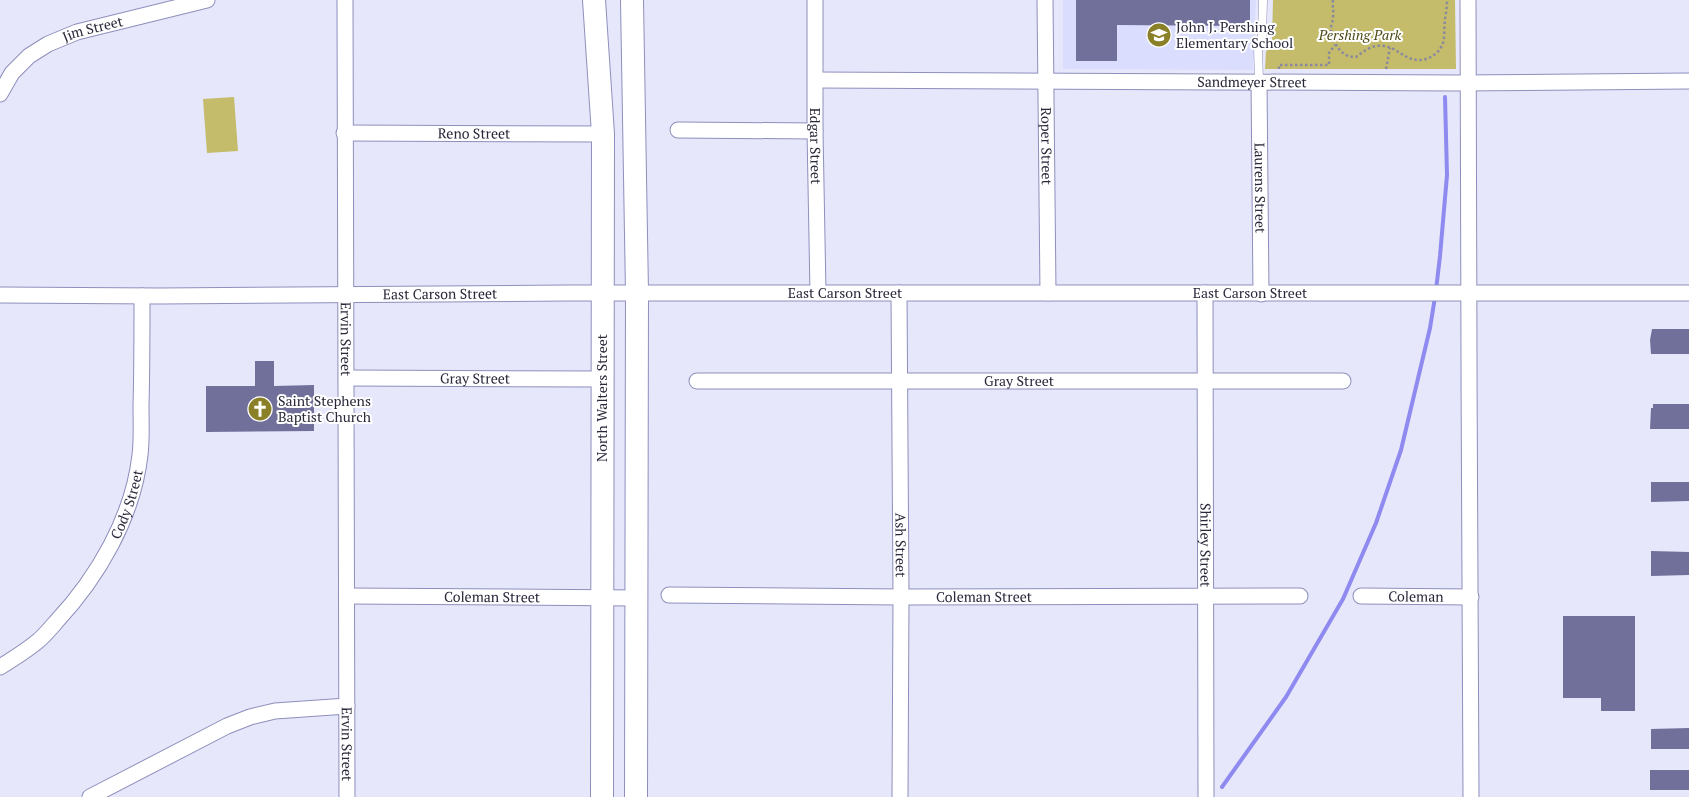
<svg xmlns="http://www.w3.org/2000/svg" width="1689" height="797" font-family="'PT Serif',serif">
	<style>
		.built { fill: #dbddfe }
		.green { fill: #c4bc6b }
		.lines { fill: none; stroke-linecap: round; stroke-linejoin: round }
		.stream { stroke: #8e8aef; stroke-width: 4 }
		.building { fill: #70709b }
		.lane-casing { stroke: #8e8fbc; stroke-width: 9 }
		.street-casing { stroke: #8e8fbc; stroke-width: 17 }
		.secondary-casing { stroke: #8e8fbc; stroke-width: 24 }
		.path { stroke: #8a8a9d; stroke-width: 2.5; stroke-dasharray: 2.5 2.5; stroke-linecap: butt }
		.lane { stroke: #fff; stroke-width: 8 }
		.street { stroke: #fff; stroke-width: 15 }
		.secondary { stroke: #fff; stroke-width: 22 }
		.labels { text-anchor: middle; stroke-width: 4; stroke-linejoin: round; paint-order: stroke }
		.poi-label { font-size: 14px; fill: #28283a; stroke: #fff; text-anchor: start }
		.street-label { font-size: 14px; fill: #28283a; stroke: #fff }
		.park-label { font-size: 14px; font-style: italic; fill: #4e4915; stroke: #fff }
	</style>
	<rect width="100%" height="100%" fill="#e6e7fb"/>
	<path class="built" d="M 1063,0 L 1256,0 L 1253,70 L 1063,69 Z"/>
	<path class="green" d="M 1273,0 L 1455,0 L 1456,69 L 1265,69 L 1266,52 L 1272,40 Z
		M 234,97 L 238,151 L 207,153 L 203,99 Z"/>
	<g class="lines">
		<path class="stream" d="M 1436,290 L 1440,256 L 1447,175 L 1445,97
			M 1222,787 L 1286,697 L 1343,599 L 1376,523 L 1401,450 L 1430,328 L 1435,297"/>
	</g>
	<path class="building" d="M 1076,0 L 1250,0 L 1250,23 L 1242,23 L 1242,26 L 1117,25 L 1117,61 L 1076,61 Z
		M 1652,329 L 1689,329 L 1689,354 L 1651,354 L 1650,340 Z
		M 255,361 L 274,361 L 274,386 L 314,385 L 314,431 L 206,432 L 206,386 L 255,386 Z
		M 1653,404 L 1689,404 L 1689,429 L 1650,429 L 1651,408 L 1653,408 Z
		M 1651,482 L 1689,482 L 1689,501 L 1651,502 Z
		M 1651,551 L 1689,552 L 1689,575 L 1651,576 Z
		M 1563,616 L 1635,616 L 1635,711 L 1601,711 L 1601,698 L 1563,698 Z
		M 1689,728 L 1689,749 L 1651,749 L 1651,729 Z
		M 1650,770 L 1689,770 L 1689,790 L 1650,790 Z"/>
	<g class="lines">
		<defs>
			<path id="lane" d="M 1259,82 L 1258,47 L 1262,36 L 1263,0"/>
			<g id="street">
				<path id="s1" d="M 345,0 L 347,797"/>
				<path id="s2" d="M 815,0 L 815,131 L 818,293"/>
				<path id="s3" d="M 1045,0 L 1048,293"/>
				<path d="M 1468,0 C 1467,266 1471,531 1471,797"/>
				<path id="s4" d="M 816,80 L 1457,83 L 1689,81"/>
				<path id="s5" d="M 1259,82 L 1261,294"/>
				<path id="s6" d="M 0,94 L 12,73 L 29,56 L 48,44 L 77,32 L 207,0"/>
				<path d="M 678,130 L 815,131"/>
				<path id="s7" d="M 344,133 L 603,134"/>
				<path id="s8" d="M 899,293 L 901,597 L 900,797"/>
				<path id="s9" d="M 1205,293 L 1206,797"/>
				<path id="s10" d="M 0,295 L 160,296 L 568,293 L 1689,293"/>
				<path id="s11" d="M 347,378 L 602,379"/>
				<path id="s12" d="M 697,381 L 1343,381"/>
				<path id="s13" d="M 669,595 L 901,597 L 1300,596"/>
				<path id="s14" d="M 347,596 L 637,598"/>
				<path id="s15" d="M 1361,596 L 1471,597"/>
				<path id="s16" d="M 0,667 C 13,659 26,651 38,641 C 44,636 50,629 56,622 C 98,577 133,517 140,455 C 142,439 141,422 141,406 C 142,369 142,332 142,296"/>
				<path d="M 90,797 L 227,726 L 250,717 L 275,711 L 347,706"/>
			</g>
			<path id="secondary" d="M 594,0 L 603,134 L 602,797
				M 632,0 L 637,293 L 636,797"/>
		</defs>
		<use href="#lane" class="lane-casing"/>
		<use href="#street" class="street-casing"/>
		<use href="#secondary" class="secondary-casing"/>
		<path class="path" d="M 1333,0 C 1332,6 1334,11 1333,17 C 1333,21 1331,25 1331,29 C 1332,42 1341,58 1356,57 C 1364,51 1373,44 1384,46 C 1396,48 1402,56 1412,59 C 1425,63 1439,55 1443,43 C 1445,35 1444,27 1445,19 C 1446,13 1447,7 1447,0
			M 1279,69 L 1279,65 L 1329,65 L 1329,53 L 1335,45
			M 1386,69 L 1390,48"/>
		<use href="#lane" class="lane"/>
		<use href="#street" class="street"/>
		<use href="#secondary" class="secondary"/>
	</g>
	<defs>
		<symbol id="school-disc" viewBox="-11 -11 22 22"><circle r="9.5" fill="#898027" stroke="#fff"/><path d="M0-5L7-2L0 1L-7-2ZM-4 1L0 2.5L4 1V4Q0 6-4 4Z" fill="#fff"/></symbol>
		<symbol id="church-disc" viewBox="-11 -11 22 22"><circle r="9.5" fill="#898027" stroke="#fff"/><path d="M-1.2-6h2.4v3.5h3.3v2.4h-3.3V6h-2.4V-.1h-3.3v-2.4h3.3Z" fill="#fff"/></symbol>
	</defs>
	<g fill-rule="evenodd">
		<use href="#school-disc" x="1145" y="21" width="28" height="28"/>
		<use href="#church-disc" x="246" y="395" width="28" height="28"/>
	</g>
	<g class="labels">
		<g class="poi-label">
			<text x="1176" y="32">John J. Pershing<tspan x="1176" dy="16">Elementary School</tspan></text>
			<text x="278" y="406">Saint Stephens<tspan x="278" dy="16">Baptist Church</tspan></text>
		</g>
		<g class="street-label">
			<text dy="5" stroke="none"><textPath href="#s6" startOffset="118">Jim Street</textPath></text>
			<text dy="5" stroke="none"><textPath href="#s4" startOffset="436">Sandmeyer Street</textPath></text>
			<text dy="5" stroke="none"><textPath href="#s7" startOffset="130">Reno Street</textPath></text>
			<text dy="5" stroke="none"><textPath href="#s3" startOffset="146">Roper Street</textPath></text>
			<text dy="5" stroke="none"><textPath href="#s2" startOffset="146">Edgar Street</textPath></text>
			<text dy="5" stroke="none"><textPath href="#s5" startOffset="106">Laurens Street</textPath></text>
			<text dy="5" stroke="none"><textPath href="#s10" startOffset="440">East Carson Street</textPath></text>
			<text dy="5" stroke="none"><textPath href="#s10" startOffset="845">East Carson Street</textPath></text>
			<text dy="5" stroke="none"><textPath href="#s10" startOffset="1250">East Carson Street</textPath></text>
			<text dy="5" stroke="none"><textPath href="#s1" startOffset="339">Ervin Street</textPath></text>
			<text dy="5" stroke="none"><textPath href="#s11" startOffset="128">Gray Street</textPath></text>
			<text dy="5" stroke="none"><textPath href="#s12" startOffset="322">Gray Street</textPath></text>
			<text transform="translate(602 398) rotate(-90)" y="5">North Walters Street</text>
			<text dy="5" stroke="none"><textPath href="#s16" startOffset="211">Cody Street</textPath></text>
			<text dy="5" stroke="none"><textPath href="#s8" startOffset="252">Ash Street</textPath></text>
			<text dy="5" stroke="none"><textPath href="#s9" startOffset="252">Shirley Street</textPath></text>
			<text dy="5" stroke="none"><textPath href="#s15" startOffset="55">Coleman</textPath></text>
			<text dy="5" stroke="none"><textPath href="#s14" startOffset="145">Coleman Street</textPath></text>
			<text dy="5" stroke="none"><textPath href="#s13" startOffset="315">Coleman Street</textPath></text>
			<text dy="5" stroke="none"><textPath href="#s1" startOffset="744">Ervin Street</textPath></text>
		</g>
		<g class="park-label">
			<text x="1360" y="40">Pershing Park</text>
		</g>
	</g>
</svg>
